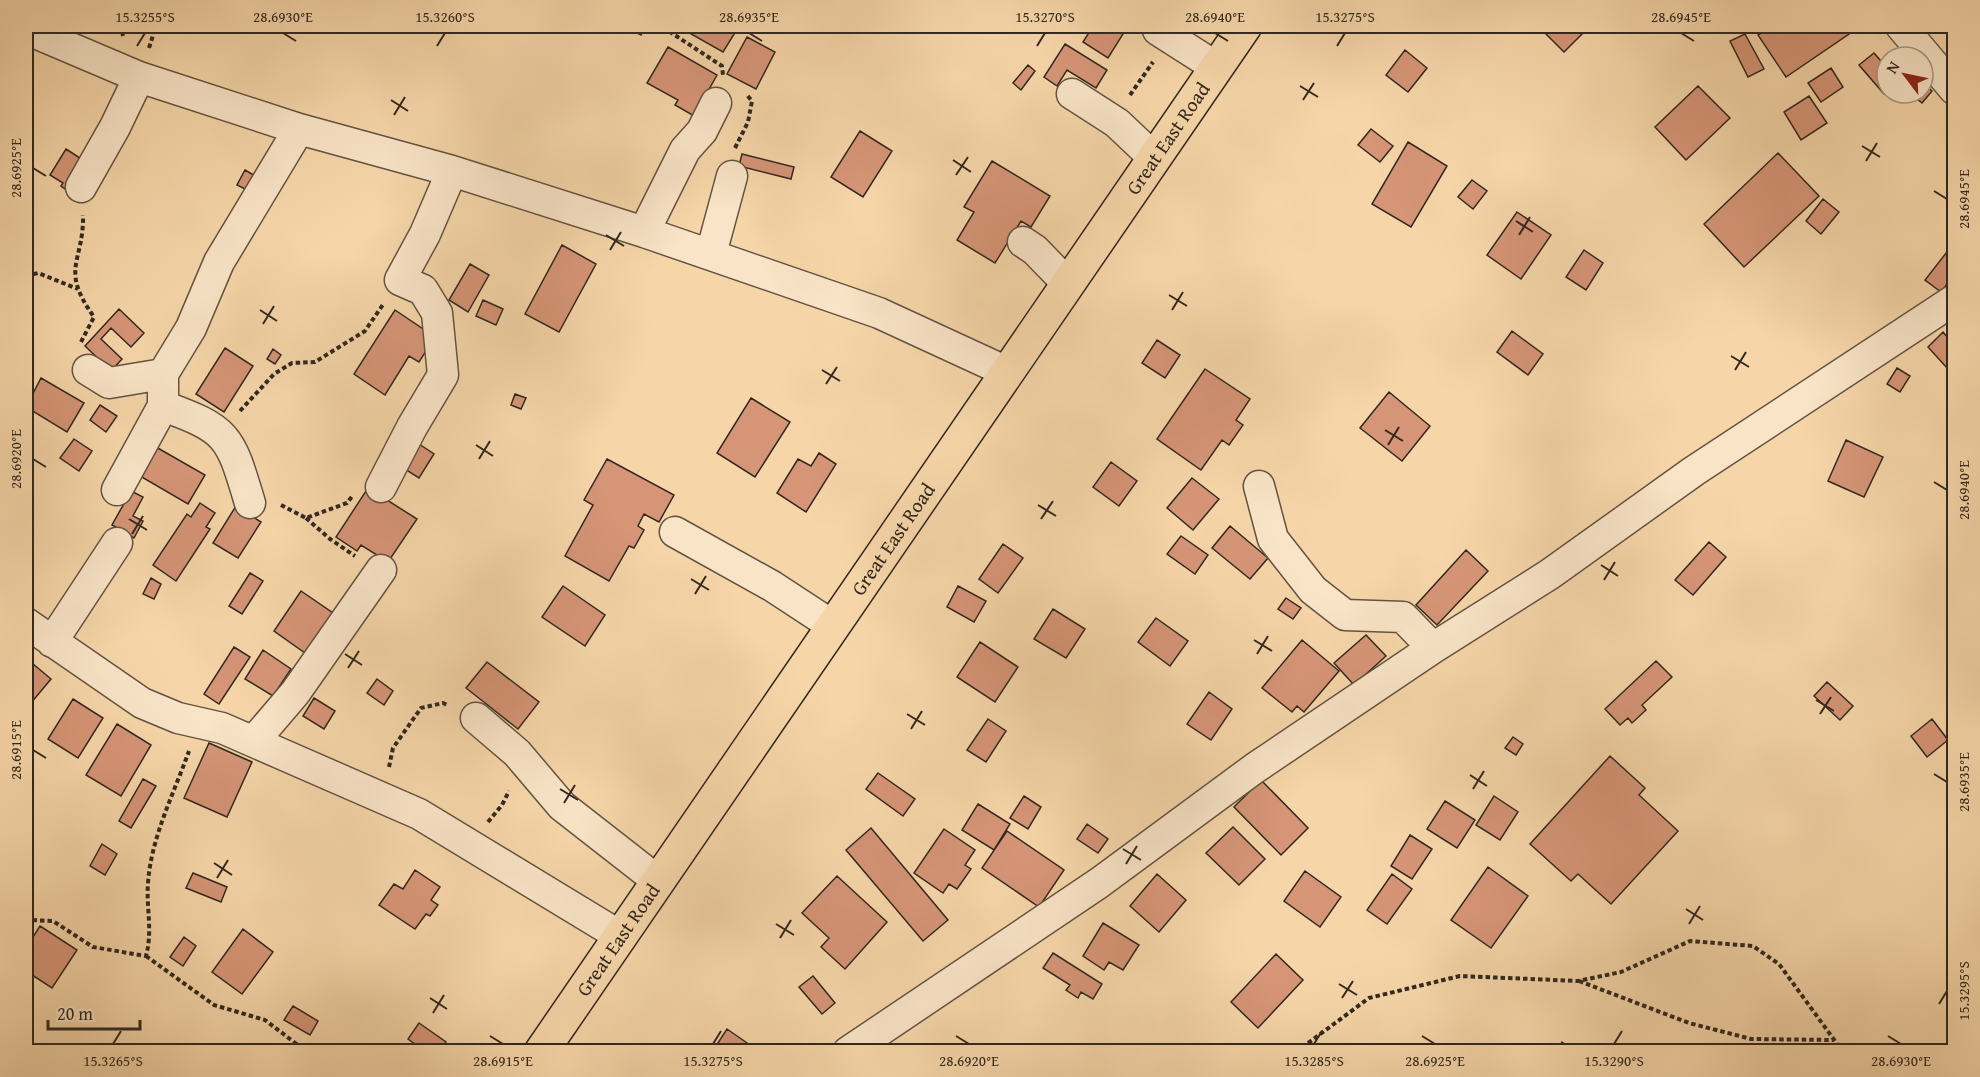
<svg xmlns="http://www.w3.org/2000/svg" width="1980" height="1077" font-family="'Gentium Book Plus',serif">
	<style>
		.building { fill: #d69577; stroke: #31281e; stroke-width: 1.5 }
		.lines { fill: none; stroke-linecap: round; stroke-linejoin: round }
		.minor-casing { stroke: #625441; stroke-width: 33 }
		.highway-casing { stroke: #31281e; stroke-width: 36 }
		.path { stroke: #31281e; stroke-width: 4; stroke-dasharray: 4.5 3; stroke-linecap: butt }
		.minor { stroke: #f9e4c7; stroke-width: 30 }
		.highway { stroke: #f6d6a9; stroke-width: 33 }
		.ticks { fill: none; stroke: #31281e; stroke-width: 2 }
		.labels { text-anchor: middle; stroke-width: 5; stroke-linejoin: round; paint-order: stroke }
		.street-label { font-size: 20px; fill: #31281e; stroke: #f9e4c7 }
		.neatline { fill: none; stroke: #31281e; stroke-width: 2 }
		.ticks-label { font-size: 15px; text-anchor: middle; fill: #31281e }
	</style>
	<rect width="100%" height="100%" fill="#f6d6a9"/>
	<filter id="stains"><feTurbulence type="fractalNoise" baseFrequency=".00333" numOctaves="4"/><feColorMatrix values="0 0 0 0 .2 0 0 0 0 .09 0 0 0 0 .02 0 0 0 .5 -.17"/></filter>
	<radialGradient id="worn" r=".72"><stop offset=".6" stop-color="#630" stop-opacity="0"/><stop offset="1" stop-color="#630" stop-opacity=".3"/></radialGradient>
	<path class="building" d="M 633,26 L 646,26 L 641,35 L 631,30 Z
		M 677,26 L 727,26 L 736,31 L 723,52 Z
		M 1093,26 L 1128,26 L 1108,58 L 1083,42 Z
		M 1542,26 L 1583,26 L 1587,29 L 1564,52 L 1540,28 Z
		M 1772,26 L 1843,26 L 1849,34 L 1786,77 L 1758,35 Z
		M 1745,34 L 1764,69 L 1748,77 L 1730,41 Z
		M 747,37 L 775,52 L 756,89 L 727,74 Z
		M 1065,44 L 1107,70 L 1096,88 L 1067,70 L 1057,86 L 1044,77 Z
		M 668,47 L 717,75 L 694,116 L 675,105 L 678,100 L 647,83 Z
		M 1405,50 L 1427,68 L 1408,92 L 1386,75 Z
		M 1874,53 L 1887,68 L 1887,92 L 1884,94 L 1859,65 Z
		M 1028,65 L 1035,71 L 1021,90 L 1013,83 Z
		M 1831,68 L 1843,87 L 1821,102 L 1808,83 Z
		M 1923,83 L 1932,91 L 1922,103 L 1910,93 L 1923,93 Z
		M 1698,86 L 1730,118 L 1686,160 L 1655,127 Z
		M 1809,96 L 1827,123 L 1801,140 L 1784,112 Z
		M 1371,129 L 1393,146 L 1380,162 L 1358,145 Z
		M 860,131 L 892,151 L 863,197 L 831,177 Z
		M 1408,142 L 1447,166 L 1411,227 L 1372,204 Z
		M 66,149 L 83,160 L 65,189 L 61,186 L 63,183 L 50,175 Z
		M 1778,153 L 1819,196 L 1744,267 L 1704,224 Z
		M 742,154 L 794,167 L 791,179 L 739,166 Z
		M 992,161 L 1050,196 L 1031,227 L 1021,221 L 995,263 L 957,240 L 974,212 L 964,207 Z
		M 245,170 L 259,178 L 251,192 L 237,185 Z
		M 1472,180 L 1487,191 L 1473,209 L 1458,197 Z
		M 1823,199 L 1839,212 L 1821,234 L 1806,221 Z
		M 1517,212 L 1551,235 L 1521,279 L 1487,255 Z
		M 562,245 L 596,264 L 559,332 L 525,314 Z
		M 1950,248 L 1954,251 L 1954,275 L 1941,292 L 1925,280 Z
		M 1584,250 L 1603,263 L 1586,290 L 1566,277 Z
		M 470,264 L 489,275 L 468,312 L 449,300 Z
		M 483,300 L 503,309 L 496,325 L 476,316 Z
		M 119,309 L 144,333 L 131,347 L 111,328 L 101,339 L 122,359 L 111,371 L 85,346 Z
		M 395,310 L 435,337 L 419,362 L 409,356 L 385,395 L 354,374 Z
		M 1512,331 L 1543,354 L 1528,375 L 1497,352 Z
		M 1943,332 L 1954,345 L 1954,361 L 1947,368 L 1928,347 Z
		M 1157,340 L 1180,355 L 1165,378 L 1142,363 Z
		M 225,348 L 253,366 L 224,412 L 196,394 Z
		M 273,349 L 281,355 L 275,364 L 267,359 Z
		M 1897,368 L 1910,376 L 1900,392 L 1887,384 Z
		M 1205,369 L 1250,399 L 1236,420 L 1243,425 L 1229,445 L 1222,440 L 1201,470 L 1157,439 Z
		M 41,378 L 84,403 L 67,432 L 26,407 Z
		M 1389,392 L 1430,426 L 1402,461 L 1360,428 Z
		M 515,394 L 526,398 L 521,409 L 511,405 Z
		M 751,398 L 790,422 L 755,477 L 717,453 Z
		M 100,405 L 117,416 L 106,432 L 90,420 Z
		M 74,439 L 92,451 L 79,471 L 60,458 Z
		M 1846,440 L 1883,457 L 1864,497 L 1828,481 Z
		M 416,442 L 434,454 L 419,478 L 400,466 Z
		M 156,447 L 205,475 L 188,504 L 140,476 Z
		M 819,453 L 836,464 L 806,512 L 777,493 L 798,459 L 811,466 Z
		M 607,459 L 674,495 L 659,522 L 644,514 L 638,526 L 644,530 L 634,548 L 629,546 L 609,581 L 565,556 L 593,505 L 584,500 Z
		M 1111,462 L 1137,481 L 1119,506 L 1093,487 Z
		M 1192,478 L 1219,499 L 1193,530 L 1167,508 Z
		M 368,488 L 417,519 L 388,562 L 361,545 L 357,551 L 336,537 Z
		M 131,491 L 143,497 L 133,516 L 143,521 L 134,538 L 112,525 Z
		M 200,503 L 215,513 L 206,527 L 210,529 L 176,581 L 153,565 L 187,514 L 191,517 Z
		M 236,506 L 261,522 L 238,558 L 213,543 Z
		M 1230,526 L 1268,558 L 1250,579 L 1212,548 Z
		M 1181,536 L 1208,555 L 1195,574 L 1167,554 Z
		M 1709,542 L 1726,557 L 1693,595 L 1675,580 Z
		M 1003,544 L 1023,558 L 998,593 L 979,579 Z
		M 1466,550 L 1488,571 L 1437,625 L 1416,605 Z
		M 250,573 L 263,581 L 242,614 L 229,606 Z
		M 151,578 L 161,584 L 154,599 L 143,594 Z
		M 563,586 L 605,615 L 585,646 L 542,617 Z
		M 958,586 L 986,601 L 974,622 L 947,607 Z
		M 301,591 L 333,613 L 305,653 L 274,631 Z
		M 1286,598 L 1301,608 L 1293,619 L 1278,609 Z
		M 1053,609 L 1085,629 L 1066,658 L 1034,639 Z
		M 1156,618 L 1188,641 L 1170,666 L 1138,642 Z
		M 1366,635 L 1386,656 L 1354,685 L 1334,663 Z
		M 1302,640 L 1339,671 L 1304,712 L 1297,706 L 1292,712 L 1262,688 Z
		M 980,642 L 1018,667 L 995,702 L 957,677 Z
		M 234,647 L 250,657 L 219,704 L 204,694 Z
		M 263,650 L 291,669 L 273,696 L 245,679 Z
		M 26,658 L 51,679 L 26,709 Z
		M 1656,661 L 1672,677 L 1642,705 L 1646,710 L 1632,723 L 1628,718 L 1620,725 L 1605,709 Z
		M 487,662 L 539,702 L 518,729 L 466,688 Z
		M 377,679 L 393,691 L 384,705 L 367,693 Z
		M 1827,682 L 1853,706 L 1840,720 L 1814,696 Z
		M 1209,692 L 1232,709 L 1211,740 L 1187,724 Z
		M 314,698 L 335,711 L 324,729 L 303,716 Z
		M 73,699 L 103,718 L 78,758 L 48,739 Z
		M 988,719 L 1006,731 L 986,762 L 967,750 Z
		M 1932,719 L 1948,740 L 1927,757 L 1911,736 Z
		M 117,724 L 151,745 L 121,796 L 86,775 Z
		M 1513,737 L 1523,744 L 1516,755 L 1505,748 Z
		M 209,743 L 252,762 L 227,817 L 184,798 Z
		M 1610,756 L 1645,788 L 1639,795 L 1678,831 L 1611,904 L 1578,874 L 1571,881 L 1530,844 Z
		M 878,773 L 915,799 L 903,816 L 866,789 Z
		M 143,779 L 156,786 L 131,828 L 119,821 Z
		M 1261,780 L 1308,828 L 1281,855 L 1234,807 Z
		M 1024,796 L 1041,807 L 1028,829 L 1010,818 Z
		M 1494,796 L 1518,812 L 1500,840 L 1476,825 Z
		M 1445,801 L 1475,820 L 1457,848 L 1427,829 Z
		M 978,804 L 1010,824 L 994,850 L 962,830 Z
		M 1087,824 L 1108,839 L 1098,853 L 1077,839 Z
		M 1233,827 L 1265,859 L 1239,885 L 1206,853 Z
		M 871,828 L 948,920 L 923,941 L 846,850 Z
		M 944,829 L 975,850 L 965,865 L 971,869 L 957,889 L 949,884 L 943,893 L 914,873 Z
		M 1007,831 L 1064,870 L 1039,907 L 982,868 Z
		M 1410,835 L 1432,849 L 1412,879 L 1391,866 Z
		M 102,844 L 117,854 L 105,875 L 90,866 Z
		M 1488,867 L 1528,896 L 1491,948 L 1451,920 Z
		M 415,870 L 440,887 L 431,900 L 438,905 L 430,916 L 426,914 L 415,929 L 379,905 L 394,884 L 403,889 Z
		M 1305,871 L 1341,897 L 1320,927 L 1284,901 Z
		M 193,873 L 227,887 L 221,902 L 186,888 Z
		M 1157,874 L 1186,900 L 1159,932 L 1130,906 Z
		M 1392,874 L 1412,889 L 1387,924 L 1367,910 Z
		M 837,876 L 887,922 L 845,969 L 821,947 L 829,938 L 802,913 Z
		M 1103,923 L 1139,945 L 1123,970 L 1109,962 L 1104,970 L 1083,956 Z
		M 40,926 L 77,950 L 52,988 L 26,971 L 26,948 Z
		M 243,929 L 273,952 L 242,994 L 212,972 Z
		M 184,937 L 196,946 L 183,966 L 170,957 Z
		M 1053,953 L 1102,984 L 1093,999 L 1081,992 L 1078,998 L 1066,990 L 1070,985 L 1043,968 Z
		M 1276,954 L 1303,980 L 1258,1028 L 1231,1002 Z
		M 813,976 L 835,1003 L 822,1014 L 799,987 Z
		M 293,1006 L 318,1021 L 310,1035 L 284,1020 Z
		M 419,1023 L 446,1042 L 439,1052 L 426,1052 L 408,1039 Z
		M 727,1029 L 760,1052 L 712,1052 Z
		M 1562,1042 L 1577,1052 L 1556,1052 Z"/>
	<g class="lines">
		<defs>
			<path id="minor" d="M 1901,26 L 1954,89
				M 26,29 L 139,77 L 299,129 L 452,171 L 644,232 L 879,313 L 1007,372
				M 1158,30 L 1216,67
				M 1072,94 L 1117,123 L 1154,158
				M 81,187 L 115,127 L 139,77
				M 644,232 L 685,150 L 702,131 L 716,103
				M 1023,242 L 1035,250 L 1068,284
				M 711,254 L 732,176
				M 88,370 L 109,383 L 163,374
				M 163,406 C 230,430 230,437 250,503
				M 1259,486 L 1273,539 L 1313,590 L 1345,615 L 1403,617 L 1433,648
				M 381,487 L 412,427 L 443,375 L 437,313 L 423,290 L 400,280 L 425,234 L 452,171
				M 117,490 L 163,406 L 163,374 L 191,328 L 219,262 L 299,129
				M 675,532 L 772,586 L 833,626
				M 26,623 L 142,703 L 178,718 L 222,728 L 419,814 L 620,936
				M 52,642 L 117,543
				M 476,718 L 517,753 L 562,806 L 658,881
				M 254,741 L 295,693 L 381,570
				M 848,1052 L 1099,883 L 1255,768 L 1433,648 L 1550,574 L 1694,471 L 1954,300"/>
			<g id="highway">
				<path id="s1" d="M 541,1052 L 1245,26"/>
			</g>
		</defs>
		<use href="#minor" class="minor-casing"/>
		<use href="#highway" class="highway-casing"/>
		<path class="path" d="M 121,26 L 123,36
			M 670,26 L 667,30 L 722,66 L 723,75
			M 149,48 L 156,26
			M 1130,95 L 1153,62
			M 735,148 L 748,122 L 752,101 L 747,95
			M 26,276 L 38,273 L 78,289
			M 81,342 L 94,317 C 59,268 84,263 83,215
			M 240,411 L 274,374 L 292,363 L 315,362 L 365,331 L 384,303
			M 281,505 L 306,518 L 347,503 L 353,495
			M 306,518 L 330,539 L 355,556
			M 389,767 L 393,748 L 421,708 L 443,703 L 449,706
			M 488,822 L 502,805 L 509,791
			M 26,917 L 30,920 L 53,921 L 93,947 L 146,956 C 153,930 146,908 148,883 C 151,838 174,793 189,751
			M 146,956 L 214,1005 L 265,1020 L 307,1052
			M 1579,981 L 1689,1023 L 1751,1039 L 1834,1040
			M 1296,1052 L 1369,998 L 1460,976 L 1578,981 L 1621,972 L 1690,941 L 1753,946 L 1779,964 L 1843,1052"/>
		<use href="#minor" class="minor"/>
		<use href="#highway" class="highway"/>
	</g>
	<path class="ticks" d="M 283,33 L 296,41M 749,33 L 762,41M 1215,33 L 1228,41M 1681,33 L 1694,41M 137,46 L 145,33M 437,46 L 445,33M 1037,46 L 1045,33M 1337,46 L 1345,33M 1300,86 L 1318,97M 391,100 L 408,111M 1303,100 L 1314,83M 394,115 L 405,97M 1862,146 L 1880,157M 953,160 L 971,172M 1866,161 L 1877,143M 33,168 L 46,176M 956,175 L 968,157M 1934,191 L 1947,199M 1516,221 L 1533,232M 606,235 L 624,246M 1519,235 L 1530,217M 610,250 L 621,232M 1169,295 L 1187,306M 260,310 L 277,321M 1172,310 L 1183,292M 263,324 L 274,306M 1731,356 L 1749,367M 822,370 L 840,381M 1735,370 L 1746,352M 826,384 L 837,367M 1385,430 L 1403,441M 476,445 L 493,456M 1388,445 L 1399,427M 33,459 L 46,467M 479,459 L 490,441M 1934,482 L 1947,490M 1038,505 L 1056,516M 129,519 L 147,530M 1041,519 L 1053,501M 132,534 L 143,516M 1601,565 L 1618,576M 691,579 L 709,590M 1604,580 L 1615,562M 695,594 L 706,576M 1254,640 L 1272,651M 345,654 L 362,665M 1257,654 L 1268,636M 348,668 L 359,651M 1816,700 L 1834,711M 907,714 L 925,725M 1820,714 L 1831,697M 911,729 L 922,711M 33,750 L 46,758M 1934,774 L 1947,782M 1470,775 L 1487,786M 560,789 L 578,800M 1473,789 L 1484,771M 564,803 L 575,785M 1123,849 L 1141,860M 214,863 L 232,875M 1126,864 L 1137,846M 217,878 L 228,860M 1686,909 L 1703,920M 776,924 L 794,935M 1689,924 L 1700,906M 780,938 L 791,920M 1339,984 L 1357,995M 430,998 L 447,1009M 1342,998 L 1353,981M 1939,1004 L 1947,991M 433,1013 L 444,995M 490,1036 L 503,1044M 956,1036 L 969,1044M 1422,1036 L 1435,1044M 1888,1036 L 1901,1044M 113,1044 L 121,1031M 713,1044 L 721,1031M 1314,1044 L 1322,1031M 1614,1044 L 1622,1031"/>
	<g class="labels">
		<g class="street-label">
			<text dy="7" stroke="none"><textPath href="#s1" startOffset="1108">Great East Road</textPath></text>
			<text dy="7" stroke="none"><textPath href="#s1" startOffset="622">Great East Road</textPath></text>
			<text dy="7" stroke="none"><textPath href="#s1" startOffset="136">Great East Road</textPath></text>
		</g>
	</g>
	<rect width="1980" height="1077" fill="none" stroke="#f6d6a9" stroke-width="66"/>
	<g transform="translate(1905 75) rotate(302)"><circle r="28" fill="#f9e4c7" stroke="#a99983" stroke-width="1.5"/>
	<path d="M0-4.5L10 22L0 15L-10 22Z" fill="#8f2418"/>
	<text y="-9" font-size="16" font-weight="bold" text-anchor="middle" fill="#31281e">N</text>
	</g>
	<path d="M48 1020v9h92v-9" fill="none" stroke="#31281e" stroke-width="3"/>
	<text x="57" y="1020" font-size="18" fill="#31281e" stroke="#f9e4c7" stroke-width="4.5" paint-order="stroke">20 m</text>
	<rect x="33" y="33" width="1914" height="1011" class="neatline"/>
	<g class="ticks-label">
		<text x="145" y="22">15.3255°S</text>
		<text x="283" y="22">28.6930°E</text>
		<text x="445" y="22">15.3260°S</text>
		<text x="749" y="22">28.6935°E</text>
		<text x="1045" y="22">15.3270°S</text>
		<text x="1215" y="22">28.6940°E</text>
		<text x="1345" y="22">15.3275°S</text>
		<text x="1681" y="22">28.6945°E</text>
		<text transform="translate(16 168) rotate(-90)" y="5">28.6925°E</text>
		<text transform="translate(1964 199) rotate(-90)" y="5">28.6945°E</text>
		<text transform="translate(16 459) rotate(-90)" y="5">28.6920°E</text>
		<text transform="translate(1964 490) rotate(-90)" y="5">28.6940°E</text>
		<text transform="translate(16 750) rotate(-90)" y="5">28.6915°E</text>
		<text transform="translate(1964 782) rotate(-90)" y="5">28.6935°E</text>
		<text transform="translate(1964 991) rotate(-90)" y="5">15.3295°S</text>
		<text x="113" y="1066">15.3265°S</text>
		<text x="503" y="1066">28.6915°E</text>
		<text x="713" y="1066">15.3275°S</text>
		<text x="969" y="1066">28.6920°E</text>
		<text x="1314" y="1066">15.3285°S</text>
		<text x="1435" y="1066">28.6925°E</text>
		<text x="1614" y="1066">15.3290°S</text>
		<text x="1901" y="1066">28.6930°E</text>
	</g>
	<rect width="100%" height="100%" filter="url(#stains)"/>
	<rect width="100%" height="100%" fill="url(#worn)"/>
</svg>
